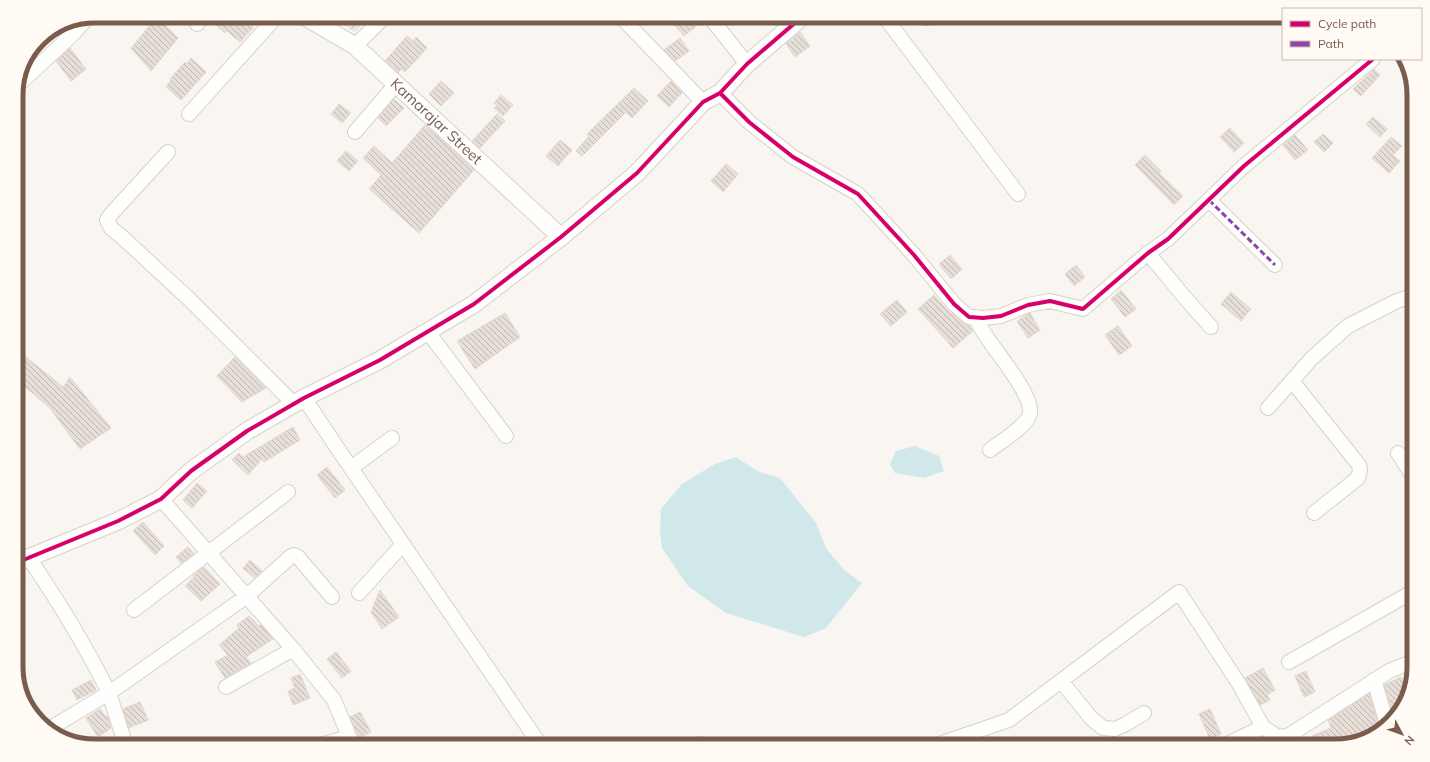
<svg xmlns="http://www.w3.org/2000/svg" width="1430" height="762" font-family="Mulish,sans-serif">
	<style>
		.industrial { fill: url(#industrial-furrows) }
		.water { fill: #d0e8ea }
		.building { fill: url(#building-back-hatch); stroke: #e2d8d2 }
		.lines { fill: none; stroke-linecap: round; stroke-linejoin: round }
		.minor-casing { stroke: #d7d1cb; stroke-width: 16 }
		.tertiary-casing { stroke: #d7d1cb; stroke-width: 19 }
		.minor { stroke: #fefefd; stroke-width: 14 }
		.tertiary { stroke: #fefefd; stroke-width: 17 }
		.quiet { stroke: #8e44ad; stroke-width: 3; stroke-dasharray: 6 3; stroke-linecap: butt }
		.cycleway-casing { stroke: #fffaf3; stroke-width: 6 }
		.cycleway { stroke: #d6006c; stroke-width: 4 }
		.labels { text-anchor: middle; stroke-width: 3; stroke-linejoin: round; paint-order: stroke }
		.street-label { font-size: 15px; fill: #7a5c4d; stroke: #fffaf3 }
		.rim { fill: none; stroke: #7a5c4d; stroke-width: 5 }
	</style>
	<defs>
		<pattern id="industrial-furrows" width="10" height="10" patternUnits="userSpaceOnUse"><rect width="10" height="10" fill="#ede5e0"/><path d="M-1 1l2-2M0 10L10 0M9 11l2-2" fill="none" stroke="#c5bdb8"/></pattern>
		<pattern id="building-back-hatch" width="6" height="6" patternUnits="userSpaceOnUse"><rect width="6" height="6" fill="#e6ded7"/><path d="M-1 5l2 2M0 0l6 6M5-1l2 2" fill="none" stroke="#bfb7b1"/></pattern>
	</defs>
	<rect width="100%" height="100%" fill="#f9f5f0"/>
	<path class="industrial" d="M 329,16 L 370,16 L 355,32 Z"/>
	<path class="water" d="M 915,446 L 939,456 L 944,471 L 924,478 L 895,473 L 890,464 L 896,451 Z
		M 736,457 L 757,471 L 780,478 L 816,523 L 826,548 L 844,570 L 862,583 L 826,628 L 804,637 L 726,613 L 688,586 L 662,548 L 660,532 L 661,509 L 682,484 L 715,464 Z"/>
	<path class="building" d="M 212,16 L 240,16 L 253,28 L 240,42 L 227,31 L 225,33 L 211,20 Z
		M 677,16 L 695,16 L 700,23 L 684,36 L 671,21 Z
		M 157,17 L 178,38 L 151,71 L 131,48 Z
		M 800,32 L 810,46 L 795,57 L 786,44 Z
		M 407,36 L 413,41 L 416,37 L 427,48 L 405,72 L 401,69 L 398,73 L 385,61 Z
		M 680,38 L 689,51 L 675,61 L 664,50 Z
		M 70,48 L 86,69 L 71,81 L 56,61 Z
		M 191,58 L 206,72 L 181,100 L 166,87 L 171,80 L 170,79 L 185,62 L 187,64 Z
		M 1374,69 L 1380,75 L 1361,96 L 1353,89 Z
		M 441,81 L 454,93 L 441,106 L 429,94 Z
		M 671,81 L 682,93 L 669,107 L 657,96 Z
		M 634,88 L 648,101 L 632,118 L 626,112 L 582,156 L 576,151 L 589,136 L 587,134 Z
		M 501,95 L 513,105 L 503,116 L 494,108 L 497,106 L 494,103 Z
		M 394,99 L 404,108 L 386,126 L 378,118 Z
		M 339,104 L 351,113 L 342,123 L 331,114 Z
		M 497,114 L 505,121 L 480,148 L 472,141 Z
		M 1373,117 L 1387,129 L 1380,137 L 1366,124 Z
		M 425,125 L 474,170 L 419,233 L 369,189 L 381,175 L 363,158 L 374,146 L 392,163 Z
		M 1230,128 L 1244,143 L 1234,152 L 1220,137 Z
		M 1323,134 L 1333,143 L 1324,152 L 1314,142 Z
		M 1295,135 L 1308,150 L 1295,160 L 1283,145 Z
		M 1391,137 L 1402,146 L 1393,155 L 1400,161 L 1389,173 L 1372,158 Z
		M 560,140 L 572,150 L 558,166 L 546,156 Z
		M 346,151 L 358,161 L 349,171 L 337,161 Z
		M 1145,155 L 1161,171 L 1159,173 L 1183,196 L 1174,205 L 1135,165 Z
		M 726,164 L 738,174 L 723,192 L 711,181 Z
		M 950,255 L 962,269 L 951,279 L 939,264 Z
		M 1076,265 L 1085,277 L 1074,286 L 1065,274 Z
		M 1121,290 L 1136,309 L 1125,317 L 1111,299 Z
		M 1231,292 L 1251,309 L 1241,321 L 1221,304 Z
		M 934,295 L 951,314 L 952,313 L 964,324 L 969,326 L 973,331 L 953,348 L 918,309 Z
		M 897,300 L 907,312 L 891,326 L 880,314 Z
		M 505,313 L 520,337 L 475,369 L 457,341 Z
		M 1030,313 L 1040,330 L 1028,338 L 1017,321 Z
		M 1118,326 L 1132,346 L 1119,355 L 1105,335 Z
		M 16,349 L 63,387 L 70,377 L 111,428 L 80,449 L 49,407 L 16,379 Z
		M 235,357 L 266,388 L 242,402 L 217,376 Z
		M 293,427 L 300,440 L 264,462 L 262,459 L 248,475 L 232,460 L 239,453 L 243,457 Z
		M 327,467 L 345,490 L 335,498 L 317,475 Z
		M 197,483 L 207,491 L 192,508 L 183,500 Z
		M 143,522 L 164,546 L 155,555 L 133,531 Z
		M 188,547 L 194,554 L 181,563 L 176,557 Z
		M 250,560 L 262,571 L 254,578 L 243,568 Z
		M 204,567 L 220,584 L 201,601 L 185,586 L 194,577 L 193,576 Z
		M 380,590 L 399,617 L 382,629 L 371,612 Z
		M 249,616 L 259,626 L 261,625 L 273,639 L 246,657 L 251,663 L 225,678 L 215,662 L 228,655 L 219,645 L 239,628 L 237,625 Z
		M 336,652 L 351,671 L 342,678 L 327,659 Z
		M 1263,668 L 1275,690 L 1267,695 L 1270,700 L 1260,705 L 1245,678 Z
		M 1306,671 L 1315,692 L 1304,697 L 1295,676 Z
		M 300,674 L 310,698 L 293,705 L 288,691 L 295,688 L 291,678 Z
		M 1401,677 L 1404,682 L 1411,679 L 1406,702 L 1399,710 L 1393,713 L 1384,685 Z
		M 91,680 L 96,690 L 77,700 L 72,690 Z
		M 1369,694 L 1379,726 L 1381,730 L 1379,733 L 1355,740 L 1354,739 L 1336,746 L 1316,746 L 1312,736 L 1331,728 L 1328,720 Z
		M 140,702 L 148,720 L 129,728 L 123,709 Z
		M 100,709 L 106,717 L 108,716 L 111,728 L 98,737 L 86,718 Z
		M 1210,709 L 1221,734 L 1210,739 L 1199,714 Z
		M 360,712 L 371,732 L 359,738 L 350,717 Z"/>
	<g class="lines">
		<defs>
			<path id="minor" d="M 620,16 L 703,102
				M 709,16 L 747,64
				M 884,16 L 1018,194
				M 925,16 L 926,18
				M 197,24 L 204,16
				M 355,46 L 385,16
				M 17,86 L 74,33 L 88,17
				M 720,93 L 749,122 L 793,157 L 858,194 L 914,255 L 954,304 L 969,317 L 983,318 L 1001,316 L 1028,305 L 1050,301 L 1083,309 L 1148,253 L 1168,239 L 1244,166 L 1373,59
				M 189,114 L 277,16
				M 355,132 L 396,84
				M 168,152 L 112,213 L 107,220 L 111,228 L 122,237 L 188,298 L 294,404
				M 1209,200 L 1275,265
				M 1148,253 L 1186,299 L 1211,327
				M 975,317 C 978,323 982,330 986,336 C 996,352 1033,395 1030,413 C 1028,426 1000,442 990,450
				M 428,332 L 506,436
				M 1292,381 L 1359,465 L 1360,470 L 1358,478 L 1314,513
				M 304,398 L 340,452 L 541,746
				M 1268,408 L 1312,358 L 1348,326 L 1397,301 L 1414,295
				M 1398,453 L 1414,478
				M 351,468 L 392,438
				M 161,499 L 293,649 L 334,700 L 353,746
				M 29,558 C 58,601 86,646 109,693 L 49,729
				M 359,593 L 403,544
				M 134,610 L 288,492
				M 1289,662 L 1414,591
				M 1374,680 L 1387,724
				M 1061,681 L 1091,718 L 1103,728 L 1115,729 L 1126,724 L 1144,713
				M 226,687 L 293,649
				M 126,746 L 109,693 L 247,596 L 290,557 L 294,555 L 298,557 L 332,597
				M 317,746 L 349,737
				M 690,746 L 700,744 L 710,746
				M 935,746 L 942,743 L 1009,720 L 1179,592 L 1239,684 L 1263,727 L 1278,737 L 1288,736 L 1389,671 L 1414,661
				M 1223,746 L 1263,727"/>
			<g id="tertiary">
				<path id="s1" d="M 304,16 L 355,46 L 561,237"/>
				<path d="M 16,563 L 118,521 L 161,499 L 191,471 L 247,431 L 304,398 L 380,360 L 474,304 L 561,237 L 637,173 L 703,102 L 720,93 L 747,64 L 803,16"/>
			</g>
		</defs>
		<use href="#minor" class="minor-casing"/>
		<use href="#tertiary" class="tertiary-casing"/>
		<use href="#minor" class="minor"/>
		<use href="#tertiary" class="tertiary"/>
		<path class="quiet" d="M 1209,200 L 1275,265"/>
		<defs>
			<path id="cycleway" d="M 720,93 L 749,122 L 793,157 L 858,194 L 914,255 L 954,304 L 969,317 L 983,318 L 1001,316 L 1028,305 L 1050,301 L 1083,309 L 1148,253 L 1168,239 L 1244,166 L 1373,59
				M 16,563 L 118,521 L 161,499 L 191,471 L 247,431 L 304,398 L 380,360 L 474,304 L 561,237 L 637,173 L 703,102 L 720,93 L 747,64 L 803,16"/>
		</defs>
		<use href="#cycleway" class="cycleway-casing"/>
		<use href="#cycleway" class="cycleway"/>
	</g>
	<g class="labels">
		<g class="street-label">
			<text dy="5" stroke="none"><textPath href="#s1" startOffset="170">Kamarajar Street</textPath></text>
		</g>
	</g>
	<path d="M0 0H1430V762H0ZM95 23H1335A72 72 0 0 1 1407 95V667A72 72 0 0 1 1335 739H95A72 72 0 0 1 23 667V95A72 72 0 0 1 95 23Z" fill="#fffaf3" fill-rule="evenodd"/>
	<path class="rim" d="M95 23H1335A72 72 0 0 1 1407 95V667A72 72 0 0 1 1335 739H95A72 72 0 0 1 23 667V95A72 72 0 0 1 95 23Z"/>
	<rect x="1282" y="8" width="140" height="52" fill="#fffaf3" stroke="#cabbb1"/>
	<rect x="1290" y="21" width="20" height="6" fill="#d6006c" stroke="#cabbb1"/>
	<text x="1318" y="28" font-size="12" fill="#7a5c4d">Cycle path</text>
	<rect x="1290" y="41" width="20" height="6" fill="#8e44ad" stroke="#cabbb1"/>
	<text x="1318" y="48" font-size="12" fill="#7a5c4d">Path</text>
	<g transform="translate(1402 734) rotate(131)" stroke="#fffaf3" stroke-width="3" paint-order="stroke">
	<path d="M0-3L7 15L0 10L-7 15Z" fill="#7a5c4d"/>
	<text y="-6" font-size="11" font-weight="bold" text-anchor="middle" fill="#7a5c4d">N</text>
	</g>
</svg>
